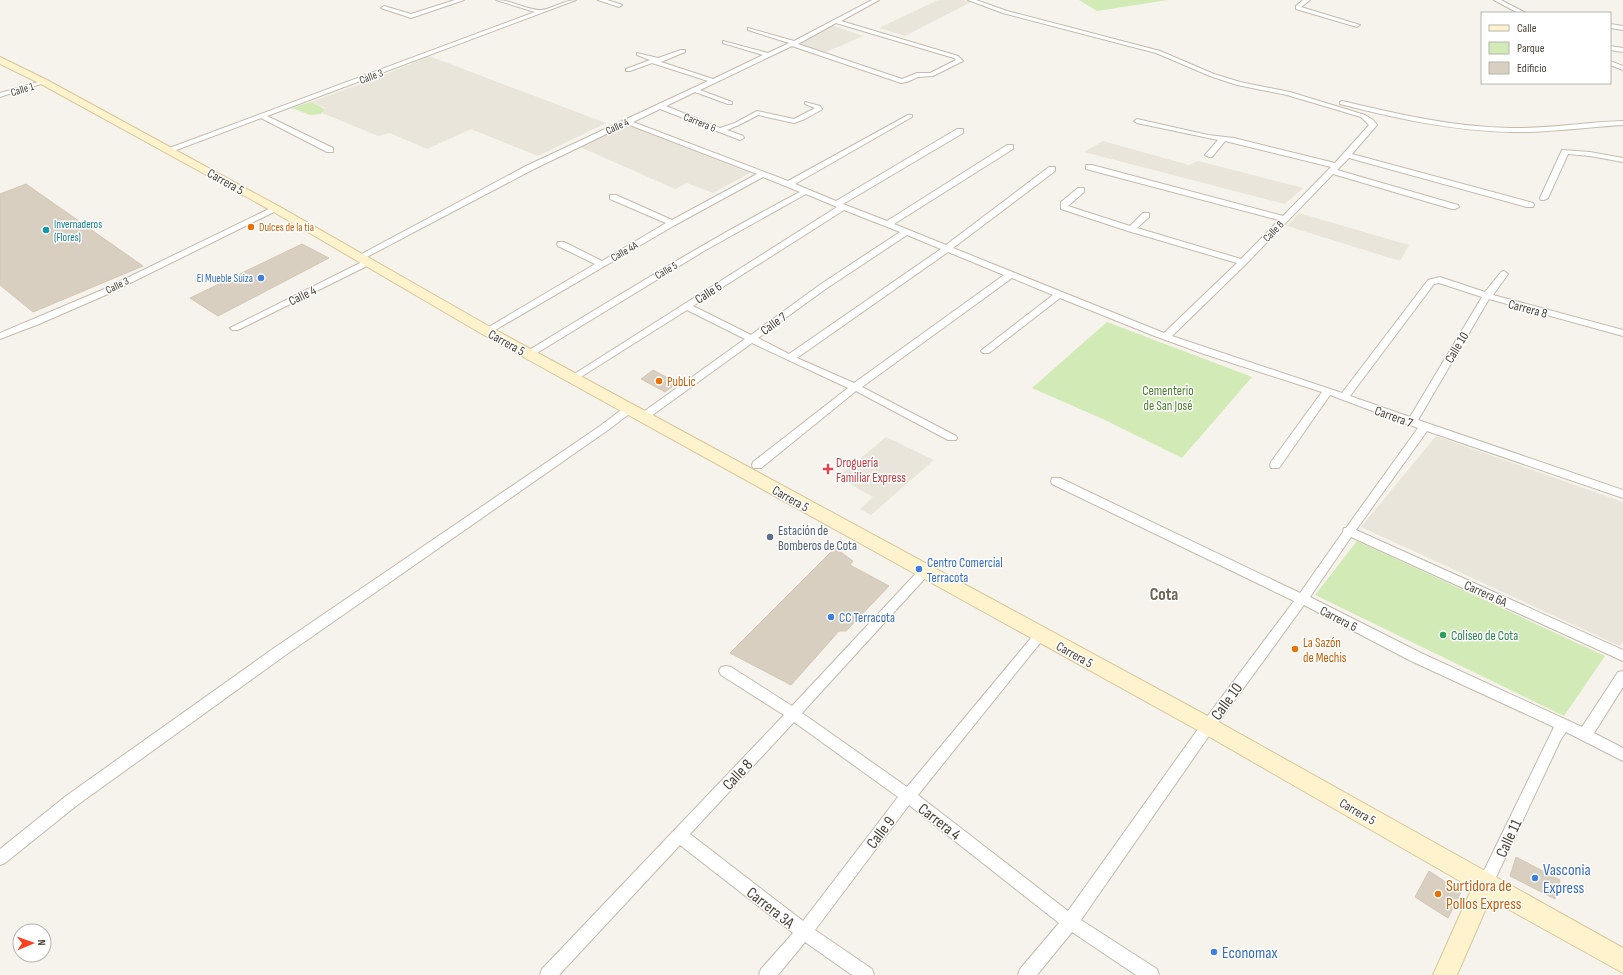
<svg xmlns="http://www.w3.org/2000/svg" width="1623" height="975" font-family="'Sofia Sans Condensed',sans-serif">
	<style>
		.residential { fill: #eae5da }
		.green { fill: #d2eab5 }
		.building { fill: #d8cfc1; stroke: #d3c7b4 }
		.lines { fill: none; stroke-linecap: round; stroke-linejoin: round }
		.street-casing { stroke: #c2bbae; stroke-width: 2 }
		.secondary-casing { stroke: #d6c79b; stroke-width: 2 }
		.street { fill: #fff; fill-rule: evenodd }
		.secondary { fill: #fff3cd; fill-rule: evenodd }
		.food-dot { fill: #e8710a; stroke: #fff; stroke-width: 1.5 }
		.culture-dot { fill: #0f9aa8; stroke: #fff; stroke-width: 1.5 }
		.shop-dot { fill: #3f7fe0; stroke: #fff; stroke-width: 1.5 }
		.health-dot { fill: #e0444e; stroke: #fff; stroke-width: 1.5 }
		.service-dot { fill: #5c6f8a; stroke: #fff; stroke-width: 1.5 }
		.leisure-dot { fill: #2e9e5b; stroke: #fff; stroke-width: 1.5 }
		.labels { text-anchor: middle; stroke-width: 3; stroke-linejoin: round; paint-order: stroke }
		.far-street-label { font-size: 11px; fill: #4b4439; stroke: #fff }
		.far-culture-label { font-size: 11px; fill: #0d838f; stroke: #fff; text-anchor: start }
		.far-food-label { font-size: 11px; fill: #c56008; stroke: #fff; text-anchor: start }
		.far-shop-label { font-size: 11px; fill: #366cbe; stroke: #fff; text-anchor: end }
		.street-label { font-size: 13px; fill: #4b4439; stroke: #fff }
		.food-label { font-size: 13px; fill: #c56008; stroke: #fff; text-anchor: start }
		.park-label { font-size: 13px; fill: #4a7f2a; stroke: #fff }
		.health-label { font-size: 13px; fill: #be3a42; stroke: #fff; text-anchor: start }
		.service-label { font-size: 13px; fill: #4e5e75; stroke: #fff; text-anchor: start }
		.shop-label { font-size: 13px; fill: #366cbe; stroke: #fff; text-anchor: start }
		.leisure-label { font-size: 13px; fill: #27864d; stroke: #fff; text-anchor: start }
		.near-street-label { font-size: 16px; fill: #4b4439; stroke: #fff }
		.near-shop-label { font-size: 16px; fill: #366cbe; stroke: #fff; text-anchor: start }
		.near-food-label { font-size: 16px; fill: #c56008; stroke: #fff; text-anchor: start }
		.district-label { font-size: 17px; font-weight: bold; fill: #6e6250; stroke: #fff }
	</style>
	<rect width="100%" height="100%" fill="#f6f3ec"/>
	<path class="residential" d="M 938,0 L 963,0 L 971,2 L 905,36 L 879,28 Z
		M 832,25 L 863,36 L 824,53 L 800,43 Z
		M 429,56 L 606,123 L 538,156 L 471,129 L 427,149 L 390,133 L 378,136 L 322,113 L 325,108 L 311,102 L 377,78 Z
		M 627,125 L 750,173 L 713,193 L 687,183 L 675,189 L 580,147 Z
		M 1103,141 L 1189,165 L 1198,161 L 1303,188 L 1285,204 L 1084,152 Z
		M 1299,213 L 1409,245 L 1400,261 L 1287,226 Z
		M 1436,436 L 1623,502 L 1623,641 L 1620,646 L 1361,527 Z
		M 886,437 L 934,460 L 871,515 L 860,509 L 873,497 L 838,477 Z"/>
	<path class="green" d="M 1079,0 L 1168,0 L 1097,11 Z
		M 311,102 L 325,109 L 321,114 L 310,115 L 292,108 Z
		M 1107,322 L 1252,377 L 1182,458 L 1105,420 L 1032,388 Z
		M 1357,541 L 1605,656 L 1564,716 L 1315,595 Z"/>
	<path class="building" d="M 26,184 L 143,266 L 33,312 L 0,285 L 0,194 Z
		M 302,244 L 329,258 L 218,316 L 190,298 Z
		M 653,370 L 677,383 L 665,392 L 641,379 Z
		M 835,548 L 853,561 L 850,565 L 889,586 L 846,631 L 839,631 L 791,685 L 730,653 Z
		M 1516,857 L 1560,880 L 1555,899 L 1510,876 Z
		M 1429,871 L 1461,892 L 1448,918 L 1415,897 Z"/>
	<g class="lines">
		<defs>
			<path id="street" d="M 455,0 L 464,0 L 411,18 L 381,8 L 384,6 L 411,14 Z
				M 496,0 C 511,0 525,9 539,10 C 549,11 563,0 576,0 L 267,116 L 333,148 L 333,152 L 327,152 L 261,118 L 171,152 L 168,152 L 164,150 L 535,12 Z
				M 598,0 L 607,0 L 622,5 L 619,7 Z
				M 872,0 L 879,0 L 841,21 L 958,56 L 963,61 L 933,76 L 918,77 L 907,82 L 901,83 L 792,46 L 700,90 L 732,102 L 732,104 L 728,104 L 695,92 L 666,106 L 720,128 L 735,123 L 757,111 L 794,119 L 815,108 L 805,104 L 805,102 L 820,106 L 822,109 L 821,110 L 805,119 L 794,123 L 758,115 L 739,125 L 727,130 L 743,136 L 744,138 L 740,140 L 660,109 L 633,122 L 788,181 L 908,115 L 912,115 L 912,117 L 795,184 L 836,201 L 957,129 L 963,129 L 963,133 L 843,204 L 887,221 L 1007,145 L 1013,145 L 1013,149 L 894,224 L 946,245 L 1049,167 L 1055,167 L 1055,171 L 953,248 L 1164,333 L 1237,263 L 1128,231 L 1061,209 L 1061,202 L 1078,188 L 1084,188 L 1084,192 L 1068,206 L 1130,226 L 1143,213 L 1149,213 L 1149,217 L 1137,228 L 1241,259 L 1279,220 L 1086,169 L 1086,165 L 1092,165 L 1283,216 L 1331,167 L 1225,141 L 1212,157 L 1209,157 L 1205,155 L 1218,140 L 1137,123 L 1134,121 L 1137,119 L 1208,135 L 1234,138 L 1335,163 L 1369,125 L 1361,117 L 1287,95 L 1237,85 L 1210,76 L 1156,53 L 1003,13 L 968,0 L 976,0 L 1007,11 L 1160,51 L 1214,74 L 1240,82 L 1290,92 L 1365,115 L 1373,120 L 1377,125 L 1352,154 L 1533,203 L 1534,205 L 1533,207 L 1527,207 L 1349,158 L 1337,170 L 1458,205 L 1459,207 L 1455,209 L 1452,209 L 1333,174 L 1246,264 L 1172,336 L 1342,393 L 1428,280 L 1440,277 L 1485,292 L 1501,272 L 1504,271 L 1508,274 L 1493,295 L 1623,330 L 1623,336 L 1489,299 L 1418,420 L 1623,490 L 1623,498 L 1427,431 L 1356,530 L 1623,650 L 1623,661 L 1351,537 L 1310,597 L 1421,653 L 1582,727 L 1618,672 L 1623,671 L 1623,687 L 1594,733 L 1623,748 L 1623,761 L 1566,732 L 1561,739 L 1490,890 L 1485,892 L 1480,890 L 1477,885 L 1554,727 L 1411,661 L 1304,605 L 1213,730 L 1081,920 L 1157,969 L 1159,975 L 1136,975 L 1072,932 L 1037,975 L 1018,975 L 1020,969 L 1059,923 L 909,805 L 815,930 L 872,969 L 874,975 L 852,975 L 805,942 L 778,975 L 759,975 L 761,969 L 793,933 L 680,845 L 559,975 L 540,975 L 542,969 L 784,715 L 721,675 L 719,671 L 721,667 L 726,666 L 731,667 L 792,706 L 920,569 L 924,568 L 928,569 L 930,572 L 928,575 L 802,713 L 907,787 L 1036,632 L 1040,630 L 1044,632 L 1046,635 L 1044,638 L 918,795 L 1068,911 L 1203,722 L 1294,601 L 1052,484 L 1051,481 L 1052,478 L 1060,478 L 1300,593 L 1343,532 L 1344,528 L 1346,528 L 1418,428 L 1330,395 L 1279,468 L 1271,468 L 1270,465 L 1271,462 L 1322,392 L 1204,354 L 1152,335 L 1060,298 L 989,353 L 983,353 L 981,351 L 983,349 L 1053,295 L 1012,278 L 862,387 L 956,436 L 957,438 L 956,440 L 948,440 L 856,391 L 761,468 L 753,468 L 752,465 L 753,462 L 848,388 L 752,343 L 647,419 L 639,419 L 638,417 L 639,415 L 745,339 L 687,310 L 576,380 L 573,381 L 568,378 L 837,207 L 806,194 L 704,251 L 532,356 L 526,356 L 524,354 L 526,352 C 616,297 706,241 800,192 L 763,177 L 675,225 L 490,333 L 484,333 L 482,331 L 595,264 L 558,246 L 557,244 L 558,242 L 564,242 L 602,261 L 666,223 L 610,199 L 610,195 L 616,195 L 672,220 L 757,174 L 627,124 L 532,170 L 363,259 L 360,260 L 356,257 L 526,166 L 708,81 L 652,63 L 630,71 L 626,71 L 626,69 L 650,60 L 637,55 L 637,53 L 658,58 L 681,50 L 685,50 L 685,52 L 661,62 L 713,79 L 763,55 L 723,43 L 723,41 L 768,53 L 789,43 L 748,30 L 748,28 L 794,41 ZM 836,23 L 954,58 L 956,60 L 930,73 L 917,73 L 902,79 L 798,44 ZM 844,210 L 900,232 L 821,284 L 751,335 L 693,306 ZM 907,235 L 941,249 L 789,354 L 758,338 L 827,288 ZM 948,252 L 1004,275 L 854,383 L 797,358 ZM 1439,283 L 1482,297 L 1410,417 L 1350,396 L 1434,284 ZM 794,722 L 898,797 L 803,921 L 690,834 Z
				M 1303,0 L 1310,0 L 1301,7 L 1360,25 L 1357,27 L 1296,9 L 1296,6 Z
				M 1494,0 L 1501,0 L 1526,13 L 1518,13 Z
				M 1610,24 L 1623,26 L 1623,30 L 1610,28 Z
				M 1610,46 L 1623,48 L 1623,52 L 1610,50 Z
				M 1610,61 L 1623,66 L 1623,70 L 1610,65 Z
				M 42,81 L 47,82 L 0,97 L 0,93 Z
				M 1342,101 C 1397,114 1453,127 1510,128 C 1548,129 1586,122 1623,121 L 1623,125 C 1586,127 1548,133 1511,132 C 1453,131 1395,118 1340,104 L 1340,102 Z
				M 1562,150 L 1590,152 L 1623,158 L 1623,162 L 1590,156 L 1568,154 L 1548,198 L 1544,200 L 1541,200 L 1540,198 Z
				M 273,207 L 276,207 L 280,209 L 108,294 L 39,324 L 0,339 L 0,333 L 102,290 Z
				M 368,259 L 371,260 L 372,262 L 371,264 L 238,330 L 232,330 L 230,328 Z
				M 629,406 L 633,407 L 634,409 L 633,411 L 608,430 L 287,654 L 76,806 L 5,863 L 0,865 L 0,849 L 66,796 L 277,646 L 600,426 L 625,407 Z"/>
			<path id="secondary" d="M 0,57 L 47,80 L 280,207 L 492,328 L 1215,720 L 1623,948 L 1623,973 L 1490,899 L 1457,975 L 1433,975 L 1472,888 L 1201,732 L 482,334 L 272,211 L 41,84 L 0,64 Z"/>
		</defs>
		<use href="#street" class="street-casing"/>
		<use href="#secondary" class="secondary-casing"/>
		<use href="#street" class="street"/>
		<use href="#secondary" class="secondary"/>
	</g>
	<g class="food-dot">
		<circle cx="251" cy="227" r="4"/>
		<circle cx="659" cy="381" r="4"/>
		<circle cx="1295" cy="649" r="4"/>
		<circle cx="1438" cy="894" r="4"/>
	</g>
	<circle class="culture-dot" cx="46" cy="230" r="4"/>
	<g class="shop-dot">
		<circle cx="261" cy="278" r="4"/>
		<circle cx="919" cy="569" r="4"/>
		<circle cx="831" cy="617" r="4"/>
		<circle cx="1535" cy="878" r="4"/>
		<circle cx="1214" cy="952" r="4"/>
	</g>
	<path class="health-dot" d="M826 463h4v4h4v4h-4v4h-4v-4h-4v-4h4z"/>
	<circle class="service-dot" cx="770" cy="537" r="4"/>
	<circle class="leisure-dot" cx="1443" cy="635" r="4"/>
	<g class="labels">
		<g class="far-street-label">
			<text transform="translate(371 76) rotate(-20)" y="4">Calle 3</text>
			<text transform="translate(22 89) rotate(-17)" y="4">Calle 1</text>
			<text transform="translate(700 122) rotate(22)" y="4">Carrera 6</text>
			<text transform="translate(617 126) rotate(-25)" y="4">Calle 4</text>
			<text transform="translate(1273 231) rotate(-46)" y="4">Calle 8</text>
			<text transform="translate(624 251) rotate(-30)" y="4">Calle 4A</text>
			<text transform="translate(666 270) rotate(-30)" y="4">Calle 5</text>
			<text transform="translate(117 285) rotate(-26)" y="4">Calle 3</text>
		</g>
		<g class="far-culture-label">
			<text x="54" y="228">Invernaderos<tspan x="54" dy="13">(Flores)</tspan></text>
		</g>
		<g class="far-food-label">
			<text x="259" y="231">Dulces de la tía</text>
		</g>
		<g class="far-shop-label">
			<text x="253" y="282">El Mueble Suiza</text>
		</g>
		<g class="street-label">
			<text transform="translate(226 181) rotate(29)" y="5">Carrera 5</text>
			<text transform="translate(708 292) rotate(-33)" y="5">Calle 6</text>
			<text transform="translate(302 295) rotate(-26)" y="5">Calle 4</text>
			<text transform="translate(1528 308) rotate(15)" y="5">Carrera 8</text>
			<text transform="translate(773 323) rotate(-36)" y="5">Calle 7</text>
			<text transform="translate(507 342) rotate(29)" y="5">Carrera 5</text>
			<text transform="translate(1456 347) rotate(-59)" y="5">Calle 10</text>
			<text transform="translate(1394 416) rotate(20)" y="5">Carrera 7</text>
			<text transform="translate(791 498) rotate(29)" y="5">Carrera 5</text>
			<text transform="translate(1486 593) rotate(24)" y="5">Carrera 6A</text>
			<text transform="translate(1339 618) rotate(27)" y="5">Carrera 6</text>
			<text transform="translate(1075 654) rotate(29)" y="5">Carrera 5</text>
			<text transform="translate(1358 811) rotate(30)" y="5">Carrera 5</text>
		</g>
		<g class="food-label">
			<text x="667" y="386">PubLic</text>
			<text x="1303" y="647">La Sazón<tspan x="1303" dy="15">de Mechis</tspan></text>
		</g>
		<g class="park-label">
			<text x="1168" y="395">Cementerio<tspan x="1168" dy="15">de San José</tspan></text>
		</g>
		<g class="health-label">
			<text x="836" y="467">Droguería<tspan x="836" dy="15">Familiar Express</tspan></text>
		</g>
		<g class="service-label">
			<text x="778" y="535">Estación de<tspan x="778" dy="15">Bomberos de Cota</tspan></text>
		</g>
		<g class="shop-label">
			<text x="927" y="567">Centro Comercial<tspan x="927" dy="15">Terracota</tspan></text>
			<text x="839" y="622">CC Terracota</text>
		</g>
		<g class="leisure-label">
			<text x="1451" y="640">Coliseo de Cota</text>
		</g>
		<g class="near-street-label">
			<text transform="translate(1226 701) rotate(-54)" y="6">Calle 10</text>
			<text transform="translate(737 774) rotate(-47)" y="6">Calle 8</text>
			<text transform="translate(940 821) rotate(38)" y="6">Carrera 4</text>
			<text transform="translate(880 832) rotate(-53)" y="6">Calle 9</text>
			<text transform="translate(1508 838) rotate(-65)" y="6">Calle 11</text>
			<text transform="translate(771 907) rotate(38)" y="6">Carrera 3A</text>
		</g>
		<g class="near-shop-label">
			<text x="1543" y="875">Vasconia<tspan x="1543" dy="18">Express</tspan></text>
			<text x="1222" y="958">Economax</text>
		</g>
		<g class="near-food-label">
			<text x="1446" y="891">Surtidora de<tspan x="1446" dy="18">Pollos Express</tspan></text>
		</g>
		<g class="district-label">
			<text x="1164" y="600">Cota</text>
		</g>
	</g>
	<rect x="1481" y="12" width="130" height="72" fill="#ffffff" stroke="#b7b4b0"/>
	<rect x="1489" y="25" width="20" height="6" fill="#fff3cd" stroke="#b7b4b0"/>
	<text x="1517" y="32" font-size="12" fill="#4b4439">Calle</text>
	<rect x="1489" y="42" width="20" height="12" fill="#d2eab5" stroke="#b7b4b0"/>
	<text x="1517" y="52" font-size="12" fill="#4b4439">Parque</text>
	<rect x="1489" y="62" width="20" height="12" fill="#d8cfc1" stroke="#b7b4b0"/>
	<text x="1517" y="72" font-size="12" fill="#4b4439">Edificio</text>
	<g transform="translate(32 943) rotate(88)"><circle r="19" fill="#ffffff" stroke="#b7b4b0"/>
	<path d="M0-3L7 15L0 10L-7 15Z" fill="#fc3f1d"/>
	<text y="-6" font-size="11" font-weight="bold" text-anchor="middle" fill="#4b4439">N</text>
	</g>
</svg>
